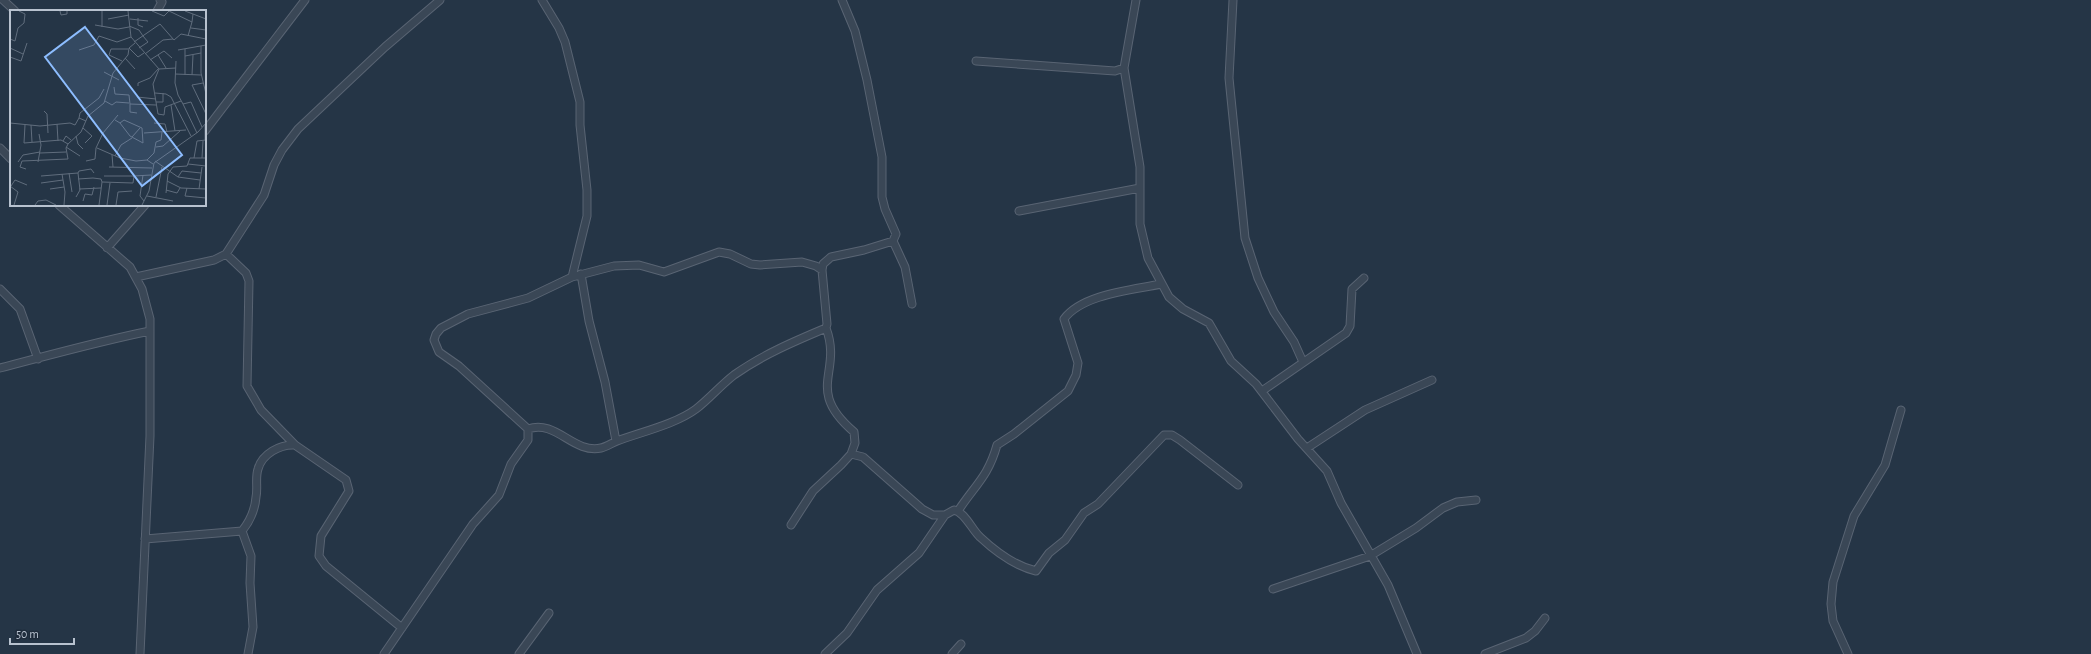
<svg xmlns="http://www.w3.org/2000/svg" width="2091" height="654" font-family="'Alegreya Sans',sans-serif">
	<style>
		.lines { fill: none; stroke-linecap: round; stroke-linejoin: round }
		.street-casing { stroke: #596473; stroke-width: 9 }
		.street { stroke: #3a4756; stroke-width: 7 }
		.inset-road { fill: none; stroke: #606d7d; stroke-width: 1 }
		.view { fill: #8dbdff; fill-opacity: 0.15; stroke: #8dbdff; stroke-width: 2 }
		.inset-edge { fill: none; stroke: #b8c2cf; stroke-width: 2 }
	</style>
	<rect width="100%" height="100%" fill="#253546"/>
	<g class="lines">
		<defs>
			<path id="street" d="M 3,0 L 15,11
				M 542,0 L 559,28 L 565,42 L 580,102 L 580,125 L 587,190 L 587,216 L 572,277
				M 842,0 L 855,31 L 867,80 L 882,157 L 882,197 L 885,209 L 896,234 L 893,241 L 905,267 L 912,304
				M 1136,0 L 1124,68 L 1140,167 L 1140,224 L 1148,258 L 1169,297 L 1183,309 L 1209,323 L 1231,361 L 1256,384 L 1298,439 L 1327,471 L 1341,503 L 1388,585 L 1417,654
				M 1233,0 L 1229,78 L 1245,238 L 1258,278 L 1274,312 L 1294,342 L 1303,362
				M 157,11 L 162,2 L 160,0
				M 976,61 L 1115,71 L 1124,68
				M 205,131 L 305,0
				M 0,148 L 11,159
				M 59,205 L 130,267 L 142,289 L 150,319 L 150,436 L 140,654
				M 1019,211 L 1140,188
				M 107,248 L 145,205
				M 226,254 L 246,273 L 249,281 L 247,386 L 261,410 L 295,445 L 346,480 L 349,491 L 321,536 L 319,556 L 326,566 L 402,628
				M 581,274 L 589,321 L 605,382 L 616,441
				M 136,277 L 214,260 L 226,254 L 264,195 L 274,165 L 282,150 L 298,129 L 385,47 L 440,0
				M 0,289 L 20,309 L 38,359
				M 826,328 C 843,373 804,389 854,432 L 855,443 L 851,454
				M 0,368 C 50,355 100,341 150,331
				M 1262,391 L 1346,333 L 1350,326 L 1352,289 L 1364,278
				M 528,429 C 556,419 573,454 601,448 C 606,447 612,443 617,441 C 641,432 676,424 696,409 C 709,399 721,385 734,375 C 762,355 795,341 826,328 L 827,324 L 822,270 L 823,264 L 831,257 L 864,250 L 893,241
				M 1307,448 L 1365,410 L 1432,380
				M 958,511 C 975,485 988,477 997,445 L 1014,434 L 1068,391 L 1076,375 L 1078,363 L 1064,319 C 1082,294 1133,290 1161,284
				M 791,525 L 813,491 L 841,465 L 851,454 L 863,457 L 922,509 L 933,515 L 945,515
				M 242,531 L 251,556 L 250,583 L 253,627 L 248,654
				M 145,539 L 242,531 C 250,521 255,510 256,497 C 258,488 255,478 258,469 C 262,454 280,444 295,445
				M 1273,589 L 1370,556 L 1416,528 L 1443,508 L 1457,502 L 1476,500
				M 384,654 L 473,524 L 499,495 L 511,464 L 528,440 L 528,429 L 459,366 L 439,352 L 434,340 L 436,334 L 441,328 L 468,314 L 528,298 L 572,277 L 614,266 L 639,265 L 664,272 L 719,252 L 730,254 L 751,264 L 760,265 L 802,262 L 816,266 L 822,270
				M 519,654 L 549,613
				M 825,654 L 847,633 L 877,590 L 919,553 L 945,515 L 954,510 C 965,512 972,530 980,537 C 996,552 1015,566 1036,571 L 1049,553 L 1065,540 L 1084,513 L 1098,504 L 1164,435 L 1172,435 L 1180,440 L 1238,485
				M 952,654 L 961,644
				M 1485,654 L 1526,638 L 1535,631 L 1545,618
				M 1848,654 L 1833,621 L 1831,604 L 1833,582 L 1854,516 L 1885,465 L 1901,410"/>
		</defs>
		<use href="#street" class="street-casing"/>
		<use href="#street" class="street"/>
	</g>
	<g transform="translate(10 10)">
		<rect width="196" height="196" fill="#253546"/>
		<path class="inset-road" d="M 50,1 L 51,5 L 57,4 L 57,1M 92,1 L 92,17M 118,1 L 121,27 L 149,59M 142,1 L 154,6 L 159,1M 159,1 L 182,12 L 183,4 L 175,1M 183,4 L 196,9M 128,8 L 128,15 L 133,17M 98,9 L 119,5M 120,9 L 138,11M 85,15 L 108,19 L 119,17M 119,16 L 129,20 L 133,26M 181,18 L 196,20M 178,26 L 182,12M 0,29 L 5,31 L 8,18 L 14,13 L 15,4 L 9,1M 124,32 L 150,14 L 164,30 L 171,24 L 196,29M 191,36 L 191,63 L 196,84M 0,38 L 13,44M 119,38 L 128,47 L 134,43M 129,38 L 138,32 L 133,26M 175,39 L 175,65M 69,40 L 84,35 L 89,26 L 107,32 L 121,27M 168,40 L 196,35M 135,44 L 153,30 L 163,29M 148,45 L 156,58M 175,46 L 191,43M 0,47 L 11,51 L 17,33M 115,48 L 125,59M 140,50 L 154,41 L 162,48M 112,51 L 99,45 L 101,39 L 118,39M 166,51 L 165,73 L 168,85 L 173,94 L 181,92 L 192,117M 149,59 L 143,74 L 148,104 L 154,105 L 155,97 L 171,91M 149,59 L 166,58M 94,62 L 109,70M 165,64 L 191,65M 182,65 L 183,45M 193,73 L 182,75 L 196,104M 128,76 L 128,73 L 140,68 L 148,59M 104,77 L 105,84 L 119,85 L 120,94 L 146,95M 145,83 L 156,84 L 161,87 L 181,126M 127,87 L 146,89M 95,91 L 102,95 L 106,92 L 119,93M 146,92 L 153,92 L 153,83M 120,94 L 120,102 L 127,103M 173,94 L 187,123M 161,95 L 165,121M 34,101 L 37,104 L 38,123M 69,108 L 70,103 L 89,88 L 94,79M 105,110 L 110,113 L 114,110 L 132,118 L 133,133 L 120,126 L 110,113M 0,113 L 30,116 L 60,113 L 65,115 L 69,108 L 76,111M 144,113 L 155,114 L 157,122M 47,114 L 48,131M 15,115 L 14,133 L 51,130 L 58,134 L 71,122 L 78,106 L 94,93 L 103,63 L 118,45 L 119,38 L 125,33M 21,115 L 22,132M 195,115 L 195,130M 73,118 L 82,126 L 75,133M 134,123 L 176,120M 66,126 L 68,134 L 73,139M 122,127 L 130,118M 53,131 L 56,126 L 61,130M 56,137 L 70,146M 146,137 L 153,136 L 170,121M 87,138 L 110,148 L 126,151 L 137,150 L 143,154M 30,143 L 56,142M 102,145 L 103,157M 105,146 L 111,135 L 122,128M 184,148 L 187,131 L 196,130M 192,148 L 193,131M 137,150 L 144,143 L 146,132 L 151,130 L 152,122M 12,151 L 58,149 L 56,138 L 58,134M 12,151 L 10,157 L 16,159M 76,151 L 85,149 L 86,138 L 93,123 L 108,105M 145,151 L 168,167M 8,152 L 13,145 L 30,142M 28,152 L 31,135 L 29,124M 178,154 L 196,156M 99,157 L 142,158M 59,163 L 62,182M 52,164 L 55,182 L 54,195M 133,165 L 130,186 L 134,191M 31,166 L 68,163 L 69,161 L 81,159 L 84,163M 94,166 L 124,166M 68,169 L 83,168 L 91,169 L 92,172 L 123,173 L 124,166 L 141,165M 190,170 L 168,167 L 172,161 L 191,163M 157,171 L 171,178 L 196,179M 31,173 L 53,170M 0,176 L 8,182 L 4,195M 1,176 L 5,170 L 17,175M 177,178 L 175,186 L 196,188M 40,179 L 54,177M 69,179 L 91,178M 189,179 L 192,157M 156,180 L 167,183 L 170,178M 156,183 L 158,164 L 163,157 L 177,156 L 180,148 L 196,148M 137,186 L 163,191M 66,187 L 70,180 L 68,163M 146,187 L 152,157M 73,191 L 75,184 L 82,185 L 84,177M 25,195 L 28,191 L 36,190 L 46,195M 89,195 L 92,172M 97,195 L 100,173M 106,195 L 108,182 L 122,181M 132,195 L 139,181 L 144,153 L 188,122 L 196,113"/>
		<path class="view" d="M 75,17 L 172,145 L 132,176 L 35,47 Z"/>
		<rect width="196" height="196" class="inset-edge"/>
	</g>
	<path d="M10 638v6h64v-6" fill="none" stroke="#b8c2cf" stroke-width="2"/>
	<text x="16" y="638" font-size="12" fill="#b8c2cf" stroke="#1e2b3b" stroke-width="3" paint-order="stroke">50 m</text>
</svg>
